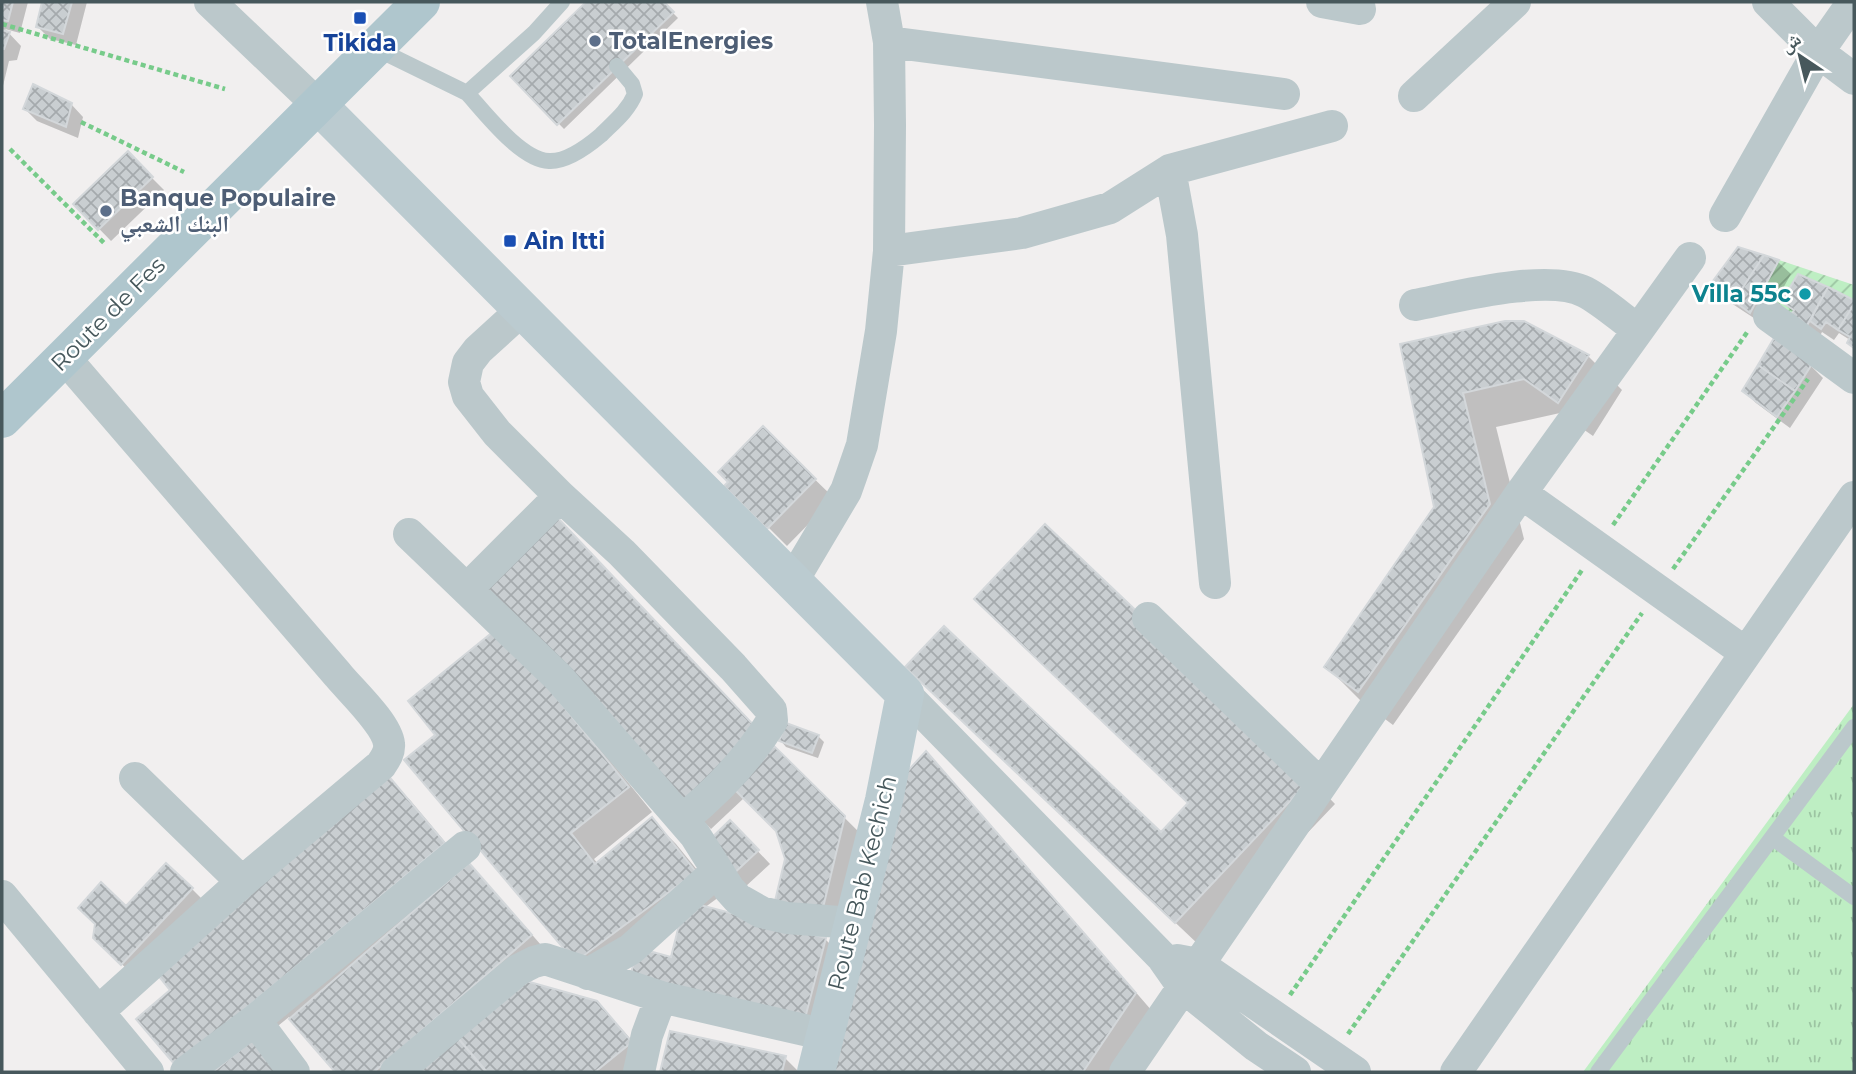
<svg xmlns="http://www.w3.org/2000/svg" width="1856" height="1074" font-family="Montserrat,'Noto Naskh Arabic',sans-serif">
	<style>
		.park { fill: url(#park-tufts) }
		.garden { fill: url(#garden-furrows) }
		.shadow { fill: #0003; fill-rule: evenodd }
		.building { fill: url(#building-cross-hatch); stroke: #d3d7da; stroke-width: 2 }
		.lines { fill: none; stroke-linecap: round; stroke-linejoin: round }
		.path { stroke: #77cb8a; stroke-width: 4.5; stroke-dasharray: 5 3.5; stroke-linecap: butt }
		.lane { stroke: #bbc8cb; stroke-width: 16 }
		.street { stroke: #bbc8cb; stroke-width: 32 }
		.secondary { stroke: #bbcbd0; stroke-width: 38 }
		.primary { stroke: #afc6cd; stroke-width: 38 }
		.transit-dot { fill: #1a4fb4; stroke: #fff; stroke-width: 2.5 }
		.service-dot { fill: #5c6f8a; stroke: #fff; stroke-width: 2.5 }
		.culture-dot { fill: #0f9aa8; stroke: #fff; stroke-width: 2.5 }
		.labels { text-anchor: middle; stroke-width: 5; stroke-linejoin: round; paint-order: stroke }
		.service-label { font-size: 23px; font-weight: bold; fill: #4e5e75; stroke: #fff; text-anchor: start }
		.transit-label { font-size: 23px; font-weight: bold; fill: #164399; stroke: #fff }
		.culture-label { font-size: 23px; font-weight: bold; fill: #0d838f; stroke: #fff; text-anchor: end }
		.street-label { font-size: 23px; fill: #47585c; stroke: #fff }
	</style>
	<defs>
		<pattern id="park-tufts" width="24" height="20" patternUnits="userSpaceOnUse" patternTransform="scale(1.75)"><rect width="24" height="20" fill="#beeec3"/><path d="M3 7l-1-3M5 7V3M7 7l1-3M15 17l-1-3M17 17v-4M19 17l1-3" fill="none" stroke="#9cc4a2"/></pattern>
		<pattern id="garden-furrows" width="10" height="10" patternUnits="userSpaceOnUse" patternTransform="scale(1.75)"><rect width="10" height="10" fill="#beeec3"/><path d="M-1 1l2-2M0 10L10 0M9 11l2-2" fill="none" stroke="#9cc4a2"/></pattern>
		<pattern id="building-cross-hatch" width="8" height="8" patternUnits="userSpaceOnUse" patternTransform="scale(1.75)"><rect width="8" height="8" fill="#c9ced1"/><path d="M0 0l8 8M0 8l8-8" fill="none" stroke="#a5aaad"/></pattern>
	</defs>
	<rect width="100%" height="100%" fill="#f1efef"/>
	<path class="park" d="M 1854,704 L 1854,1072 L 1583,1072 Z"/>
	<path class="garden" d="M 1779,260 L 1854,285 L 1854,300 L 1798,275 L 1781,302 L 1794,310 L 1789,318 L 1759,299 Z"/>
	<path class="shadow" d="M 2,2 L 28,2 L 20,33 L 5,29 L 21,46 L 17,60 L 9,61 L 2,90 Z
		M 44,2 L 87,2 L 76,45 L 50,39 L 38,27 Z
		M 589,2 L 662,2 L 678,18 L 564,129 L 512,76 Z
		M 71,104 L 83,117 L 78,138 L 37,121 L 25,109 Z
		M 128,154 L 164,190 L 111,241 L 75,204 Z
		M 1738,249 L 1778,262 L 1791,274 L 1763,324 L 1731,303 L 1713,284 Z
		M 1799,277 L 1854,302 L 1854,348 L 1849,342 L 1850,340 L 1839,333 L 1834,340 L 1822,332 L 1818,340 L 1783,302 Z
		M 1524,323 L 1588,356 L 1622,390 L 1593,436 L 1560,413 L 1496,427 L 1524,539 L 1393,725 L 1361,701 L 1327,667 L 1436,507 L 1402,345 Z
		M 1811,366 L 1823,378 L 1790,428 L 1756,403 L 1744,391 Z
		M 763,429 L 834,498 L 787,546 L 727,486 Z
		M 524,654 L 652,812 L 594,859 L 598,864 L 652,820 L 676,844 L 719,897 L 704,908 L 826,940 L 850,964 L 827,1049 L 636,959 L 601,985 L 438,735 ZM 681,925 L 672,959 L 646,952 Z
		M 931,691 L 1161,834 L 1311,779 L 1335,804 L 1200,946 Z
		M 818,736 L 824,742 L 818,758 L 786,747 L 781,741 Z
		M 926,754 L 950,778 L 1159,1019 L 1124,1072 L 829,1072 Z
		M 785,759 L 863,836 L 840,930 L 787,859 L 778,831 L 744,798 L 711,829 L 687,805 Z
		M 386,776 L 410,800 L 466,867 L 469,865 L 493,890 L 555,961 L 528,984 L 596,1003 L 621,1028 L 655,1067 L 649,1072 L 337,1072 L 289,1017 L 258,1042 L 286,1072 L 184,1072 L 173,990 L 154,968 L 141,982 L 114,957 L 126,908 L 192,889 L 210,907 Z
		M 730,822 L 770,864 L 745,887 L 732,875 Z
		M 671,1033 L 785,1058 L 799,1072 L 662,1072 Z"/>
	<path class="building" d="M 2,2 L 13,2 L 8,21 L 2,20 Z
		M 42,2 L 72,2 L 63,34 L 36,27 Z
		M 586,2 L 664,2 L 674,12 L 557,125 L 510,76 Z
		M 2,30 L 10,32 L 4,49 L 2,49 Z
		M 33,84 L 72,103 L 66,127 L 23,109 Z
		M 128,151 L 153,177 L 98,230 L 73,204 Z
		M 1738,247 L 1764,255 L 1734,301 L 1710,285 Z
		M 1764,255 L 1779,260 L 1750,313 L 1734,301 Z
		M 1798,274 L 1828,287 L 1805,329 L 1789,318 L 1794,310 L 1781,302 Z
		M 1828,287 L 1854,300 L 1854,304 L 1838,330 L 1826,322 L 1821,329 L 1810,321 Z
		M 1854,304 L 1854,348 L 1847,343 L 1850,337 L 1838,330 Z
		M 1505,321 L 1524,321 L 1589,355 L 1558,403 L 1524,379 L 1463,393 L 1490,504 L 1358,692 L 1324,667 L 1434,507 L 1400,344 Z
		M 1774,338 L 1812,364 L 1795,391 L 1758,365 Z
		M 1758,365 L 1795,391 L 1777,417 L 1742,391 Z
		M 763,426 L 816,479 L 767,529 L 724,486 L 728,482 L 718,472 Z
		M 554,514 L 762,734 L 686,806 L 477,586 Z
		M 1045,524 L 1312,778 L 1175,923 L 905,667 L 944,626 L 1161,832 L 1188,803 L 974,599 Z
		M 499,627 L 629,787 L 571,833 L 595,864 L 652,817 L 696,872 L 575,962 L 404,760 L 435,735 L 408,701 Z
		M 786,723 L 819,735 L 812,753 L 779,741 Z
		M 774,746 L 845,816 L 822,912 L 775,901 L 785,859 L 776,831 L 733,788 Z
		M 926,751 L 1136,993 L 1083,1072 L 827,1072 L 895,785 Z
		M 386,773 L 445,843 L 176,1066 L 136,1019 L 170,990 L 152,968 Z
		M 730,820 L 759,850 L 731,876 L 703,846 Z
		M 166,863 L 193,888 L 121,965 L 93,938 L 95,924 L 78,908 L 101,882 L 126,906 Z
		M 469,863 L 532,935 L 374,1072 L 335,1072 L 289,1019 Z
		M 685,901 L 826,938 L 803,1026 L 629,980 L 638,948 L 671,957 Z
		M 526,981 L 597,1001 L 632,1042 L 595,1072 L 487,1072 L 458,1038 Z
		M 670,1031 L 786,1056 L 782,1072 L 660,1072 Z
		M 256,1037 L 285,1072 L 213,1072 Z
		M 458,1038 L 486,1072 L 417,1072 Z"/>
	<g class="lines">
		<path class="path" d="M 2,24 L 225,89
			M 81,122 L 184,172
			M 10,149 L 106,245
			M 1613,525 L 1748,331
			M 1673,569 L 1808,379
			M 1290,995 L 1582,570
			M 1348,1034 L 1642,613"/>
		<path class="lane" d="M 375,48 L 467,93 L 534,33 L 562,2
			M 467,93 C 485,113 521,160 549,161 C 567,162 588,146 601,135 C 614,122 628,111 635,94 L 632,84 L 617,66
			M 1773,838 L 1854,897
			M 1598,1072 L 1854,727"/>
		<path class="street" d="M 210,2 L 318,105
			M 1322,2 L 1360,9
			M 1768,2 L 1818,52 L 1854,79
			M 889,42 L 1284,94
			M 1414,96 L 1515,2
			M 1170,170 L 1182,235 L 1215,583
			M 1725,216 L 1818,52 L 1853,2
			M 889,251 L 1022,233 L 1110,208 L 1170,170 L 1332,126
			M 1415,305 C 1456,297 1548,273 1585,292 C 1604,302 1621,318 1638,330
			M 1769,316 L 1854,378
			M 64,357 L 338,675 C 351,691 387,724 389,744 C 390,752 385,759 381,765 L 242,882 L 98,1012
			M 1521,493 L 1746,653
			M 560,496 L 622,553 L 733,667 L 771,710 L 772,721 C 748,759 718,791 682,820
			M 409,534 L 559,678 L 695,835 L 729,889 L 738,899 L 761,912 L 787,918 L 853,923
			M 792,582 L 846,491 L 852,474 L 862,445 L 881,331 L 889,251 L 890,125 L 889,42 L 882,2
			M 467,589 L 560,496 L 497,433 L 468,396 L 464,382 L 468,363 L 478,350 L 522,310
			M 1148,618 L 1321,785
			M 905,694 L 1162,957 L 1183,987 L 1256,1046 L 1295,1072
			M 135,778 L 242,882
			M 2,896 L 148,1072
			M 1177,960 L 1198,964 L 1355,1072
			M 588,974 L 631,949 L 717,871
			M 255,1020 L 465,847
			M 186,1072 L 255,1020 L 294,1072
			M 396,1072 L 518,970 L 534,962 L 545,959 L 661,997 L 826,1035
			M 639,1072 L 647,1035 L 661,997
			M 1125,1072 L 1521,493 L 1690,258
			M 1456,1072 L 1854,497"/>
		<path class="secondary" d="M 318,105 L 905,694 L 884,800 L 816,1072"/>
		<path class="primary" d="M 2,419 L 421,2"/>
	</g>
	<g class="transit-dot">
		<rect x="353" y="11" width="14" height="14" rx="3.5"/>
		<rect x="503" y="234" width="14" height="14" rx="3.5"/>
	</g>
	<g class="service-dot">
		<circle cx="595" cy="41" r="7"/>
		<circle cx="106" cy="211" r="7"/>
	</g>
	<circle class="culture-dot" cx="1805" cy="294" r="7"/>
	<g class="labels">
		<g class="service-label">
			<text x="609" y="49">TotalEnergies</text>
			<text x="120" y="206">Banque Populaire<tspan x="120" dy="26">البنك الشعبي</tspan></text>
		</g>
		<g class="transit-label">
			<text x="360" y="51">Tikida</text>
			<text x="524" y="249" text-anchor="start">Ain Itti</text>
		</g>
		<g class="culture-label">
			<text x="1791" y="302">Villa 55c</text>
		</g>
		<g class="street-label">
			<text transform="translate(108 314) rotate(-45)" y="8">Route de Fes</text>
			<text transform="translate(862 883) rotate(-76)" y="8">Route Bab Kechich</text>
		</g>
	</g>
	<rect width="1856" height="1074" fill="none" stroke="#47585c" stroke-width="7"/>
	<g transform="translate(1800 56) rotate(325)" stroke="#ffffff" stroke-width="5" paint-order="stroke">
	<path d="M0-5L12 26L0 18L-12 26Z" fill="#47585c"/>
	<text y="-10" font-size="19" font-weight="bold" text-anchor="middle" fill="#47585c">ش</text>
	</g>
</svg>
